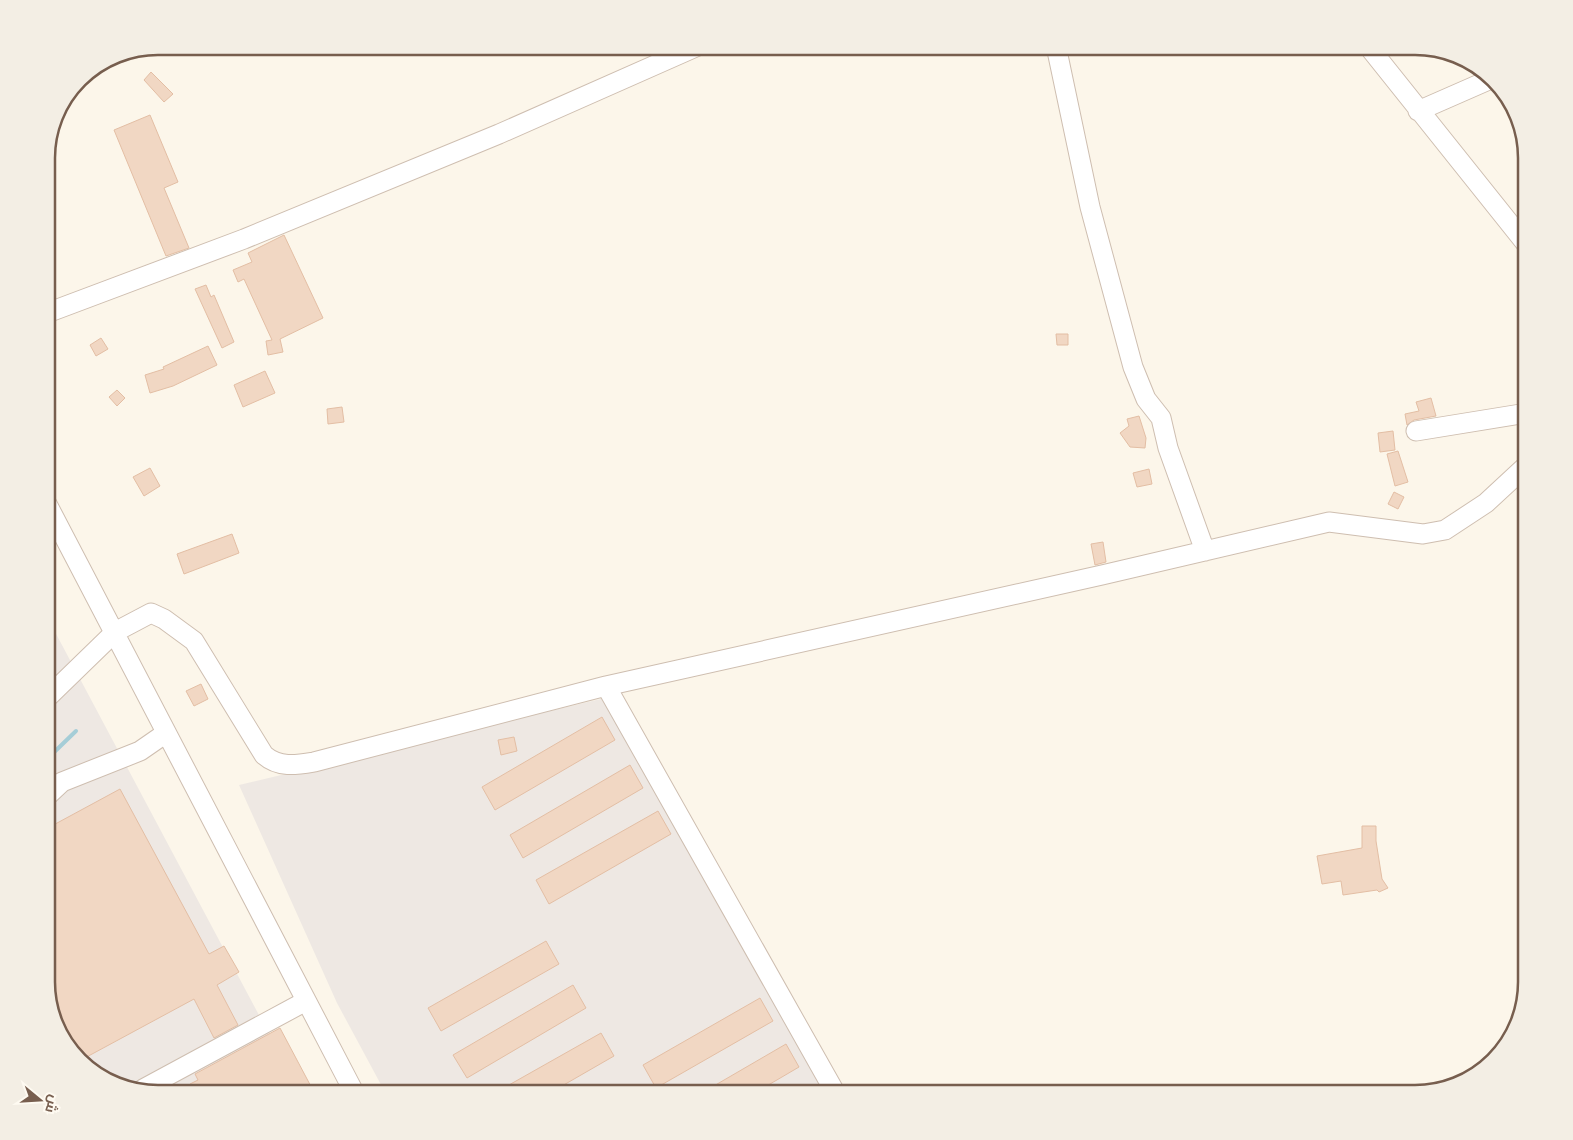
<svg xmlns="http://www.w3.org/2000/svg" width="1573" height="1140" font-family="Lato,Cairo,sans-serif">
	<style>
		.industrial { fill: #eee8e3 }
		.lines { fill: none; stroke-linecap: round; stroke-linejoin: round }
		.stream { stroke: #a5cdd7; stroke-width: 4 }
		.building { fill: #f1d7c3; stroke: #e3bea4 }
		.minor-casing { stroke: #cebeb0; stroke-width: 21 }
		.minor { stroke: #fff; stroke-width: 19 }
		.rim { fill: none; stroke: #775e4e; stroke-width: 2.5 }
	</style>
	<rect width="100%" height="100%" fill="#fcf6ea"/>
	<path class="industrial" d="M 46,615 L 301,1094 L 158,1094 L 90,1071 L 61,1038 L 46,989 Z
		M 609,697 L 830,1094 L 386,1094 L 337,1003 L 239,785 Z"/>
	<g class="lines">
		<path class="stream" d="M 46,760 L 76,731"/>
	</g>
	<path class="building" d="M 151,72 L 173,94 L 164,102 L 144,80 Z
		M 150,115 L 178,182 L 164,188 L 189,248 L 166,256 L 114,130 Z
		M 284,235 L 323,318 L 280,339 L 283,352 L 268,355 L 266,341 L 272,340 L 244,279 L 238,282 L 233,270 L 252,262 L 248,253 Z
		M 206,285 L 211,297 L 214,295 L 234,342 L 222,348 L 195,289 Z
		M 1056,334 L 1068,334 L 1068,345 L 1057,345 Z
		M 101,338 L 108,349 L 96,356 L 90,345 Z
		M 208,346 L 217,365 L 173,386 L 150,393 L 145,375 L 164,369 L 163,367 Z
		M 265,371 L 275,393 L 243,407 L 234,385 Z
		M 117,390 L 125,398 L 117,406 L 109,397 Z
		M 1431,398 L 1436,416 L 1414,420 L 1407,425 L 1405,414 L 1419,411 L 1416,402 Z
		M 342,407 L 344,422 L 328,424 L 327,409 Z
		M 1139,416 L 1146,438 L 1145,448 L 1130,447 L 1120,433 L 1129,426 L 1127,419 Z
		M 1393,431 L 1395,450 L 1380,452 L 1378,433 Z
		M 1398,451 L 1408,482 L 1395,486 L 1387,454 Z
		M 150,468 L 160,486 L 144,496 L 133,477 Z
		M 1149,469 L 1152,484 L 1137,487 L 1133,473 Z
		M 1394,492 L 1404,497 L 1398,509 L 1388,504 Z
		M 232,534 L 239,553 L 184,574 L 177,554 Z
		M 1103,542 L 1106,562 L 1095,565 L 1091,544 Z
		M 201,684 L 208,699 L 194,706 L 186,691 Z
		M 602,717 L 615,740 L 495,810 L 482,787 Z
		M 514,737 L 517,751 L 501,755 L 498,740 Z
		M 630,765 L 643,788 L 523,858 L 510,835 Z
		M 120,789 L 209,954 L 224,946 L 239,972 L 217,985 L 238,1025 L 214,1038 L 194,999 L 81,1060 L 61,1038 L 46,989 L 46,829 Z
		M 658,811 L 671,834 L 549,904 L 536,880 Z
		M 1362,826 L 1376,826 L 1376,841 L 1382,879 L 1388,888 L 1379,892 L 1377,890 L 1343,895 L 1341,881 L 1322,884 L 1317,856 L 1362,848 Z
		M 546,941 L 559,964 L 441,1031 L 428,1008 Z
		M 573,985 L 586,1008 L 467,1078 L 453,1055 Z
		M 760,998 L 773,1021 L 656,1088 L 643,1065 Z
		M 280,1028 L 315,1094 L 194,1094 L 190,1084 L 198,1080 L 195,1074 Z
		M 601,1033 L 614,1056 L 548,1094 L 493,1094 Z
		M 786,1044 L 799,1067 L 753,1094 L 700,1094 Z"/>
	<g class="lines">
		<defs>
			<path id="minor" d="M 1056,46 L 1090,207 L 1133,367 L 1146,399 L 1161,418 L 1168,448 L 1205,551
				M 1368,46 L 1527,245
				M 1418,111 L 1491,79
				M 47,313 L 244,239 L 499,134 L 698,46
				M 1416,431 L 1527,413
				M 46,502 L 355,1094
				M 606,686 L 836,1094
				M 46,699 L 115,632 L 151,613 L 164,619 L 194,641 L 264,755 C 279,768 296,765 314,762 L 606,686 L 1102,575 L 1329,522 L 1423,534 L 1445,530 L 1486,503 L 1527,465
				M 46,797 L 62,782 L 140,751 L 166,733
				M 143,1089 L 306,1001"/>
		</defs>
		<use href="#minor" class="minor-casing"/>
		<use href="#minor" class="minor"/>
	</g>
	<path d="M0 0H1573V1140H0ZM158 55H1415A103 103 0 0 1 1518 158V982A103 103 0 0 1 1415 1085H158A103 103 0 0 1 55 982V158A103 103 0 0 1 158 55Z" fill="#f3eee4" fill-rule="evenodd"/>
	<path class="rim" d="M158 55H1415A103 103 0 0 1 1518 158V982A103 103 0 0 1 1415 1085H158A103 103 0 0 1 55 982V158A103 103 0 0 1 158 55Z"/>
	<g transform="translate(40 1100) rotate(108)" stroke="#fefaf1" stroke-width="4" paint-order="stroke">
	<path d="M0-4L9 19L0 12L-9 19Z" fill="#775e4e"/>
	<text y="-8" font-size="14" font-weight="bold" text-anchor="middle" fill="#775e4e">ش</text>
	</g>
</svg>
